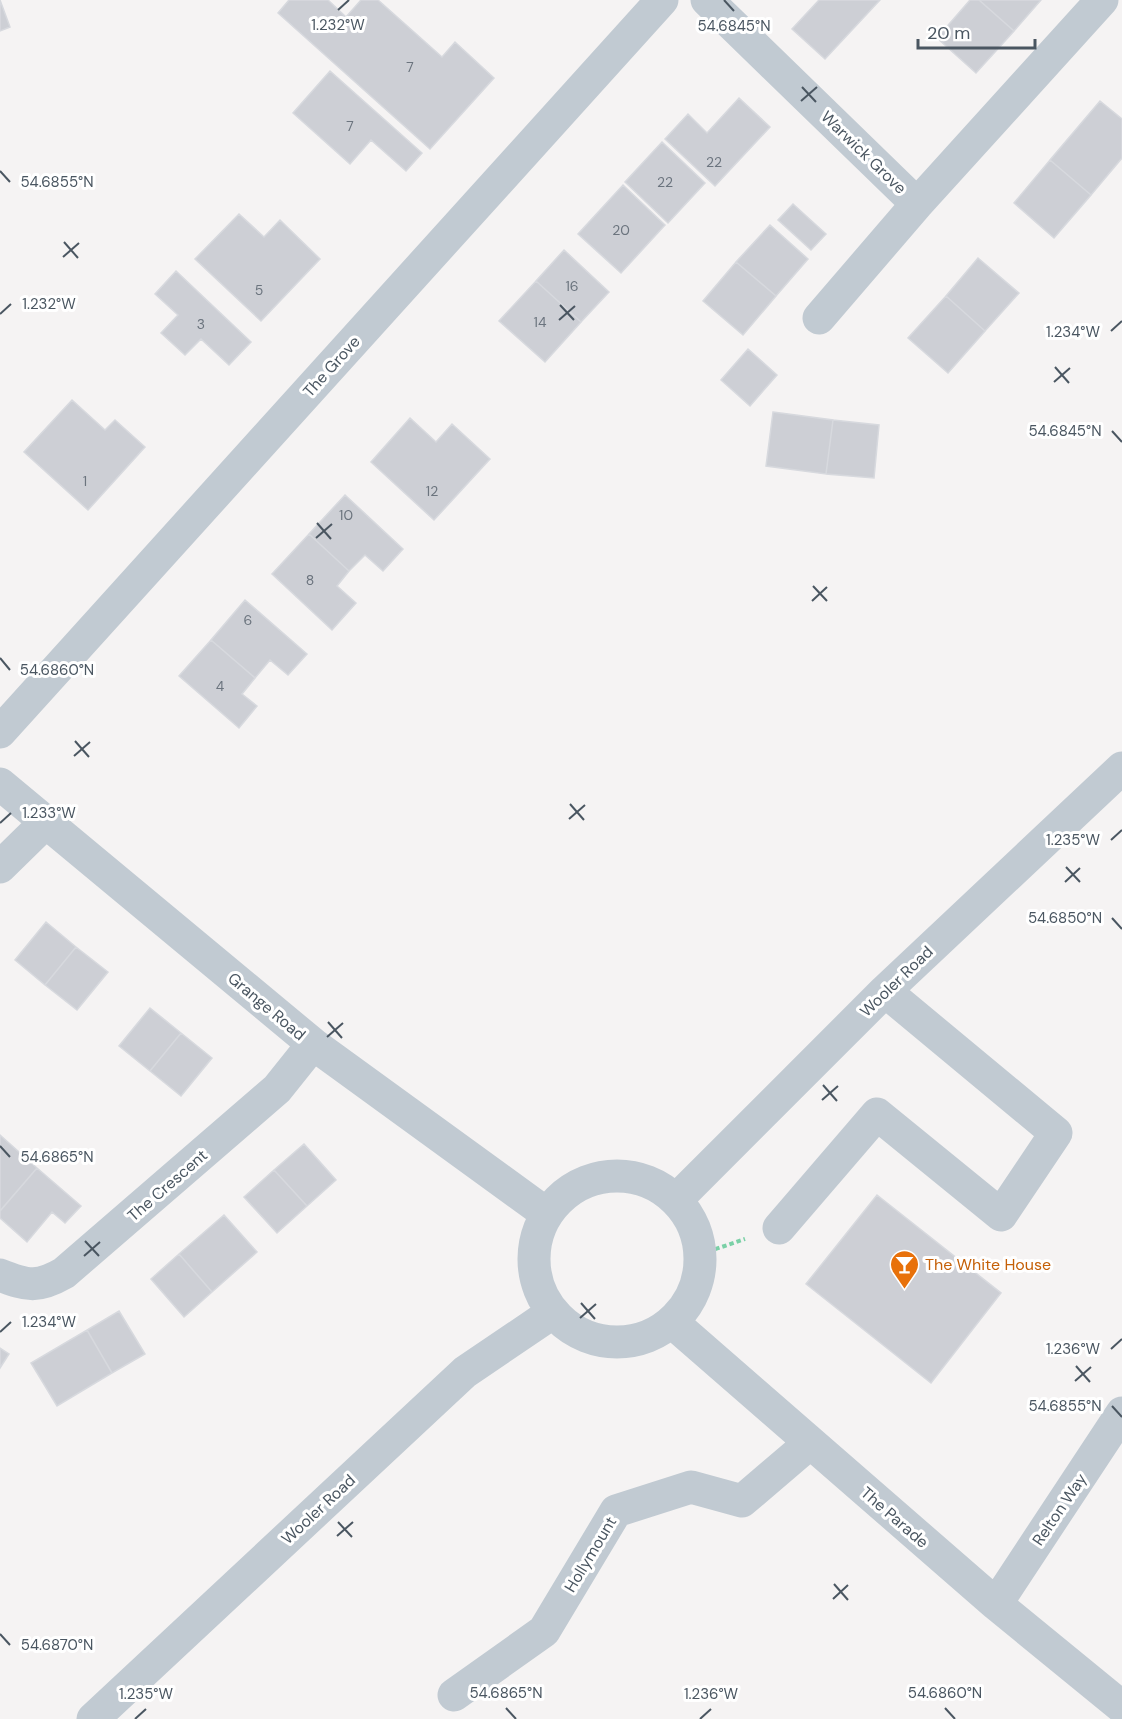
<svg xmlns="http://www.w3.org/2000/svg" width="1122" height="1719" font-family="'DM Sans',sans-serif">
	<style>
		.building { fill: #cdcfd5; stroke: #d7d9de; stroke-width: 1.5 }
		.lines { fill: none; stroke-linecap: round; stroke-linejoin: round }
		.path { stroke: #7ad0a6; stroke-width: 4; stroke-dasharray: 4.5 3; stroke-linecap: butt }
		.minor { stroke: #c1cad2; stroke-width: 33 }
		.ticks { fill: none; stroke: #4a5661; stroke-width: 2 }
		.labels { text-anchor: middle; stroke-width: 6; stroke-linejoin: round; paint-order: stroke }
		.number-label { font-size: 14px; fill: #6b747e }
		.street-label { font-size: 16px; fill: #4a5661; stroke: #fff }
		.food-label { font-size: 16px; fill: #c56008; stroke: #fff; text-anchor: start }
		.ticks-label { font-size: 15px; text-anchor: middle; fill: #4a5661; stroke: #fff; stroke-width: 6; stroke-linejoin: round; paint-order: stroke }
	</style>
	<rect width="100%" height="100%" fill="#f5f3f3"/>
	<path class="building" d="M 0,0 L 10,27 L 0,31 Z
		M 289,0 L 328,0 L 346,17 L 361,0 L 378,0 L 442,57 L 455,42 L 494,78 L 430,149 L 278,13 Z
		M 819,0 L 880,0 L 825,59 L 792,29 Z
		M 970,0 L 979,0 L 1014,31 L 976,73 L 937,38 Z
		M 979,0 L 1041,0 L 1014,31 Z
		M 330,71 L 422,153 L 406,171 L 371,140 L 350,164 L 293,113 Z
		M 739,98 L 770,127 L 715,186 L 665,139 L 688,114 L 707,133 Z
		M 1100,101 L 1122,119 L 1122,158 L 1091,195 L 1050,160 Z
		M 662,142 L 705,183 L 668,223 L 625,182 Z
		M 1050,160 L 1091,195 L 1054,238 L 1014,203 Z
		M 623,185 L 665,225 L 621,273 L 578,234 Z
		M 793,204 L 826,234 L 811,250 L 778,220 Z
		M 239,214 L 264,237 L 280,220 L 320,259 L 261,321 L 195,259 Z
		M 770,225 L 808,259 L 776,296 L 736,262 Z
		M 564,250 L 609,292 L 581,322 L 536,281 Z
		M 978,258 L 1019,293 L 985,331 L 946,296 Z
		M 736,262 L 776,296 L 743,335 L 703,301 Z
		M 176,271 L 251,342 L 229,365 L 201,339 L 185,355 L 161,333 L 178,315 L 155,294 Z
		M 536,281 L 581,322 L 545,362 L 499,321 Z
		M 946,296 L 985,331 L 948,373 L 908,338 Z
		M 748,349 L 777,375 L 750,406 L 721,380 Z
		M 72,400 L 105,430 L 115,420 L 145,447 L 88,510 L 24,452 Z
		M 773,412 L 833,420 L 826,474 L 766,466 Z
		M 410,418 L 436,442 L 452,424 L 490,459 L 434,520 L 371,462 Z
		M 833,420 L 879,425 L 874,478 L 826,474 Z
		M 345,495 L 403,549 L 383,571 L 365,555 L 349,571 L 309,534 Z
		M 309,534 L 349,571 L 337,586 L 356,603 L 332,630 L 272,574 Z
		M 245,600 L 307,654 L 288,675 L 270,660 L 255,678 L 211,640 Z
		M 211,640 L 255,678 L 242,694 L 257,706 L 239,728 L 179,676 Z
		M 46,922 L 76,947 L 45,985 L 15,960 Z
		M 76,947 L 108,972 L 77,1010 L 45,985 Z
		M 150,1008 L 181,1033 L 150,1071 L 119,1046 Z
		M 181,1033 L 212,1058 L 181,1096 L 150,1071 Z
		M 0,1135 L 37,1168 L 0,1211 Z
		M 304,1144 L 336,1180 L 307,1206 L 274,1170 Z
		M 37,1168 L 81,1206 L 65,1223 L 52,1212 L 27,1242 L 0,1218 L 0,1211 Z
		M 274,1170 L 307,1206 L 277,1233 L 244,1197 Z
		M 877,1195 L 1001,1293 L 931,1383 L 806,1284 Z
		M 224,1215 L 257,1252 L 212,1292 L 179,1254 Z
		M 179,1254 L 212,1292 L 184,1317 L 151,1279 Z
		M 119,1311 L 145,1354 L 112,1373 L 87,1330 Z
		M 87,1330 L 112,1373 L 57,1406 L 31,1363 Z
		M 0,1348 L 9,1354 L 0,1368 Z"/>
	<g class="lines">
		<path class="path" d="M 701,1254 L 745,1239"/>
		<path class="minor" d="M 707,0 L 917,204
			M 819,318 L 917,204 L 1102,0
			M 0,732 L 662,0
			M 0,784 L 313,1044 L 547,1214
			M 0,867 L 46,822
			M534 1259a83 83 0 1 1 166 0a83 83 0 1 1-166 0Z
			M 676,1200 L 885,991 L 1122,768
			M 779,1228 L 877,1114 L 1001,1215 L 1056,1133 L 885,991
			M 0,1275 C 28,1286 38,1288 64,1273 L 277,1089 L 313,1044
			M 672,1322 L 996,1604 L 1122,1707
			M 996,1604 L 1122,1413
			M 454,1695 L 544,1631 L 616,1511 L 691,1487 L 742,1501 L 810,1443
			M 93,1719 L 465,1372 L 552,1313"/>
	</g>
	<path class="ticks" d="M 724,0 L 734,11M 338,10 L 349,0M 802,87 L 816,102M 801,101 L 817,87M 0,171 L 10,182M 64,242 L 78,258M 63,257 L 79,243M 560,305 L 574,320M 0,314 L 11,304M 559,320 L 575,306M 1111,331 L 1122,321M 1055,367 L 1069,383M 1054,382 L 1070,368M 1112,431 L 1122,442M 317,523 L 331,539M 316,538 L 332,524M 813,586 L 827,601M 812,601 L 827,587M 0,658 L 10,670M 75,741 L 89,757M 74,756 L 90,742M 570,804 L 584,820M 569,819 L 585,805M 0,823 L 11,813M 1111,840 L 1122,830M 1066,867 L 1080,882M 1065,882 L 1080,868M 1112,918 L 1122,929M 328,1022 L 342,1038M 327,1037 L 343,1023M 823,1085 L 837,1101M 822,1100 L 838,1086M 0,1146 L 10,1157M 85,1241 L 99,1256M 84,1256 L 100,1242M 581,1303 L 595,1319M 580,1318 L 596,1304M 0,1332 L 11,1322M 1111,1349 L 1122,1339M 1076,1366 L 1090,1382M 1075,1381 L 1091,1367M 1112,1406 L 1122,1417M 338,1522 L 352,1537M 337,1536 L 353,1522M 834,1584 L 848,1600M 833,1599 L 848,1585M 0,1634 L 10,1645M 506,1708 L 516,1719M 945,1708 L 955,1719M 135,1719 L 146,1709M 700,1719 L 711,1709"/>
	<defs>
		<symbol id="bar-pin" viewBox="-11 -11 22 30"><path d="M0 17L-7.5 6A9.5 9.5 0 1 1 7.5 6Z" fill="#e8710a" stroke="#fff"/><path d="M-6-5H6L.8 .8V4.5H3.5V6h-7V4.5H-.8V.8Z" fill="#fff"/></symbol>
	</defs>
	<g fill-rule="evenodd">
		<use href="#bar-pin" x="888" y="1248" width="33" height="45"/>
	</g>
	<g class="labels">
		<g class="number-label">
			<text x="410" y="72">7</text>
			<text x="350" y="131">7</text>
			<text x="714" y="167">22</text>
			<text x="665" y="187">22</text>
			<text x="621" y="235">20</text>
			<text x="572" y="291">16</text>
			<text x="259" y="295">5</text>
			<text x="540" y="327">14</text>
			<text x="201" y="329">3</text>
			<text x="85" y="486">1</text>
			<text x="432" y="496">12</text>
			<text x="346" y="520">10</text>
			<text x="310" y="585">8</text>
			<text x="248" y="625">6</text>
			<text x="220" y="691">4</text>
		</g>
		<g class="street-label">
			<text transform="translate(864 152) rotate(44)" y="6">Warwick Grove</text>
			<text transform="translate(331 366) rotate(-48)" y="6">The Grove</text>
			<text transform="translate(896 981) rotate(-44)" y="6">Wooler Road</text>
			<text transform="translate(267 1006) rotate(40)" y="6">Grange Road</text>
			<text transform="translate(167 1185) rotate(-41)" y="6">The Crescent</text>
			<text transform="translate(318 1509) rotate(-43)" y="6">Wooler Road</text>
			<text transform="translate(1059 1509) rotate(-56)" y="6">Relton Way</text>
			<text transform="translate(895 1517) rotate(41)" y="6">The Parade</text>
			<text transform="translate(590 1554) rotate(-59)" y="6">Hollymount</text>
		</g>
		<g class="food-label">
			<text x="925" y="1270">The White House</text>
		</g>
	</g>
	<g class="ticks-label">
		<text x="338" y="30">1.232°W</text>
		<text x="734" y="31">54.6845°N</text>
		<text x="57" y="187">54.6855°N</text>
		<text x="49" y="309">1.232°W</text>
		<text x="1073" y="337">1.234°W</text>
		<text x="1065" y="436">54.6845°N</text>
		<text x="57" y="675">54.6860°N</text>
		<text x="49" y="818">1.233°W</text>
		<text x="1073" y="845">1.235°W</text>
		<text x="1065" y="923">54.6850°N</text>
		<text x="57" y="1162">54.6865°N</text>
		<text x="49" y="1327">1.234°W</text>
		<text x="1073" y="1354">1.236°W</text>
		<text x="1065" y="1411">54.6855°N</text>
		<text x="57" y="1650">54.6870°N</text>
		<text x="506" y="1698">54.6865°N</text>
		<text x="945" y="1698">54.6860°N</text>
		<text x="146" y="1699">1.235°W</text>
		<text x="711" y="1699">1.236°W</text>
	</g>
	<path d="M918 39v9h117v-9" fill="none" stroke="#4a5661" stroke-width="3"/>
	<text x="927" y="39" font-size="18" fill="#4a5661" stroke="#ffffff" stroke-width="4.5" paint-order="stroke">20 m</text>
</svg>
